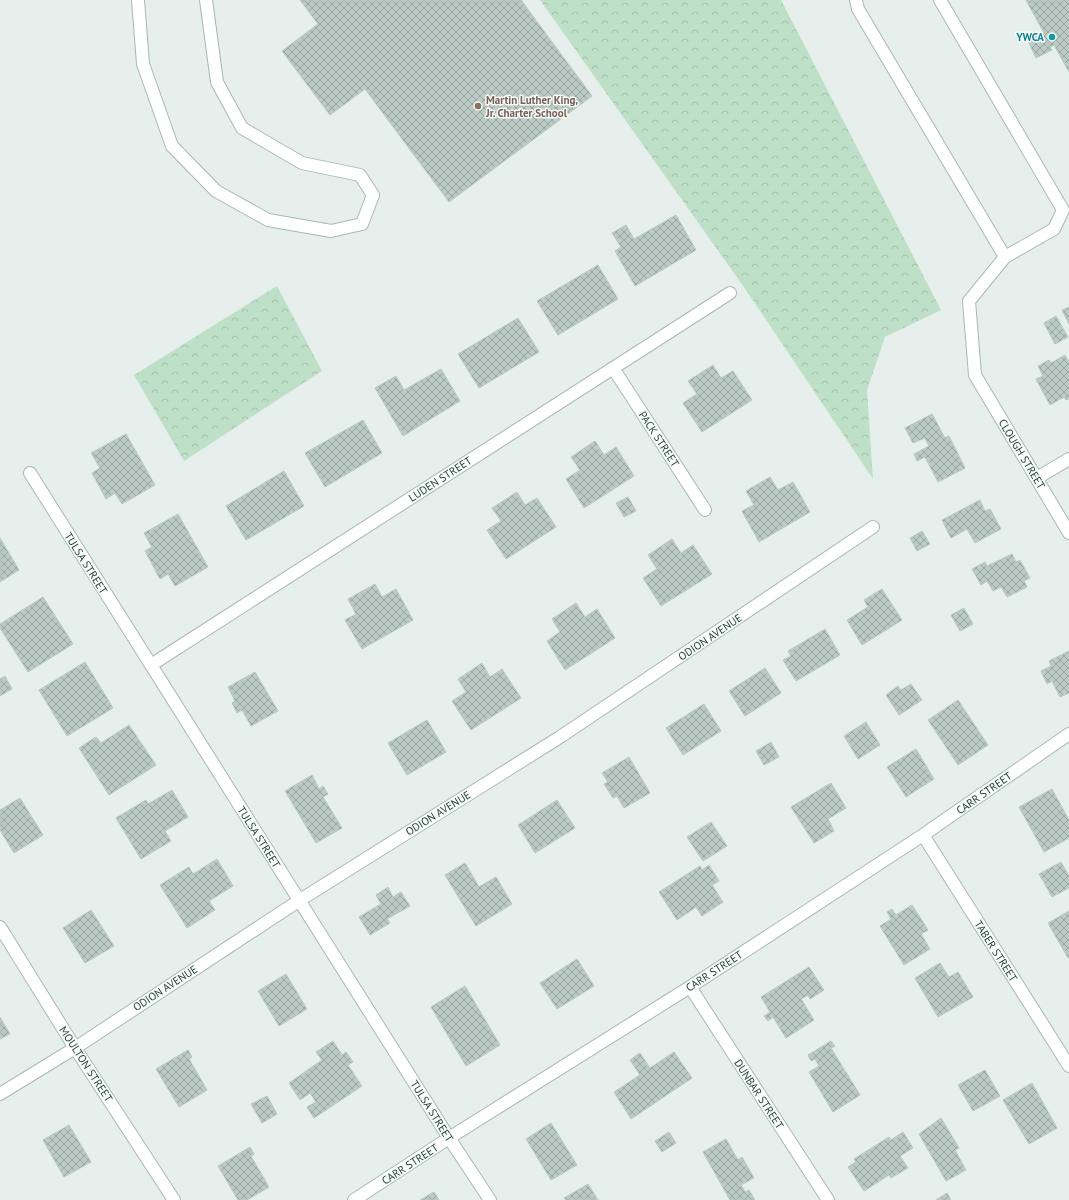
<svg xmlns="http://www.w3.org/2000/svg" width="1069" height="1200" font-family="'PT Sans',sans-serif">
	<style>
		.forest { fill: url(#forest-crowns) }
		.building { fill: url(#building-cross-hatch); stroke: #b8c9c2 }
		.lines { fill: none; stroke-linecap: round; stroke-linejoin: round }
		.minor-casing { stroke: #a8b8b2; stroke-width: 14 }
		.minor { stroke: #fff; stroke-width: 12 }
		.culture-dot { fill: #0f9aa8; stroke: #f7fbf9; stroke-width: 1.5 }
		.education-dot { fill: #8d6e63; stroke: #f7fbf9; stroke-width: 1.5 }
		.labels { text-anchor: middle; stroke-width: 3; stroke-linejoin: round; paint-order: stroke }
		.culture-label { font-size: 11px; font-weight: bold; fill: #0d838f; stroke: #f7fbf9; text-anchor: end }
		.education-label { font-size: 11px; font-weight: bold; fill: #785e54; stroke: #f7fbf9; text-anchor: start }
		.street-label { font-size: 11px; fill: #24423a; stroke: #f7fbf9 }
	</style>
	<defs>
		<pattern id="forest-crowns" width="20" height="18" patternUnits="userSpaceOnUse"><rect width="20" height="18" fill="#bfe0c8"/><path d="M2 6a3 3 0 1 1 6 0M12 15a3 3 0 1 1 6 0" fill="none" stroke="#a4c1ad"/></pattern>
		<pattern id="building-cross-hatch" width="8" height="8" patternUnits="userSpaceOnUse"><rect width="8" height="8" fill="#bbcac4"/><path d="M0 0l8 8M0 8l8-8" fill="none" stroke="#98a6a0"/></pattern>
	</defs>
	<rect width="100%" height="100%" fill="#e6efeb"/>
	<path class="forest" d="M 540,0 L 781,0 L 941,310 L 885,337 L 867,390 L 873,479 L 746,290 Z
		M 277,286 L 322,371 L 184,461 L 134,375 Z"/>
	<path class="building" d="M 300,0 L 521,0 L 592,96 L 449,202 L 365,89 L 330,115 L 282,51 L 318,24 Z
		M 1026,0 L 1069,0 L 1069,72 L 1054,45 L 1050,47 L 1052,50 L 1036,58 L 1028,41 L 1044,33 Z
		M 676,215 L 696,250 L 635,286 L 615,251 L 621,247 L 612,233 L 626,225 L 634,239 Z
		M 598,265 L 618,299 L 558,335 L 537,301 Z
		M 1069,307 L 1069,324 L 1062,310 Z
		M 1056,316 L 1068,337 L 1055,344 L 1044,323 Z
		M 518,318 L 539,352 L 479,388 L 458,354 Z
		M 1065,355 L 1069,362 L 1069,399 L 1066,400 L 1064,397 L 1050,405 L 1036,379 L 1043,376 L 1038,366 L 1049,360 L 1051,363 Z
		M 713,365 L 721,378 L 733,371 L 752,400 L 702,432 L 683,403 L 697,394 L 688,381 Z
		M 441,369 L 460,401 L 403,436 L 375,388 L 396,376 L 404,390 Z
		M 932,414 L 945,438 L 949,436 L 965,468 L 938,482 L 925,457 L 917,461 L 914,454 L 929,446 L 925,438 L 913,443 L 905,428 Z
		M 363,420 L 382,453 L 325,487 L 305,453 Z
		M 126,434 L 155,485 L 122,504 L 115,493 L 106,499 L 92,473 L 100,468 L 91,453 Z
		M 595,441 L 604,455 L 616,447 L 634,476 L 584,508 L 566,479 L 580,470 L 571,457 Z
		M 284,471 L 304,506 L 246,540 L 226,506 Z
		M 770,477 L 778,490 L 793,482 L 810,512 L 759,542 L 742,511 L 754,505 L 746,491 Z
		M 517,492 L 525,505 L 537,498 L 556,527 L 506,559 L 487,530 L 501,521 L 492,508 Z
		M 628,497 L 636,511 L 624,517 L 616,503 Z
		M 980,500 L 985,511 L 990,509 L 1001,529 L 975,543 L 967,529 L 951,538 L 942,520 Z
		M 178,514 L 208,567 L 175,586 L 168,574 L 160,579 L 145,551 L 152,547 L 144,533 Z
		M 922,531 L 930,544 L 917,551 L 910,538 Z
		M 0,538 L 19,570 L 0,582 Z
		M 672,539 L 681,553 L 693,545 L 712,574 L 661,606 L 643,578 L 657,569 L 648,555 Z
		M 1012,554 L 1016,562 L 1020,560 L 1030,578 L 1024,581 L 1027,587 L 1007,597 L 1001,587 L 993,591 L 987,581 L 981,585 L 972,569 L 985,562 L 987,566 Z
		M 375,584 L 382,597 L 396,589 L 413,620 L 362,649 L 345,620 L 356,614 L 348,599 Z
		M 882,589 L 902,620 L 862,645 L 847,620 L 868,607 L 864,600 Z
		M 43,597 L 73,644 L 28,672 L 0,628 L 0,624 Z
		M 576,603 L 585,617 L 597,609 L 615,638 L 565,670 L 547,641 L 560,632 L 552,619 Z
		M 964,608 L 973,624 L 960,631 L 951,615 Z
		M 825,629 L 840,655 L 796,681 L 783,660 L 791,656 L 788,651 Z
		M 1069,651 L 1069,693 L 1060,697 L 1052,681 L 1047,684 L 1041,671 L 1051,666 L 1049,661 Z
		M 85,662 L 113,708 L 67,736 L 39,690 Z
		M 482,663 L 490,677 L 502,669 L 521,698 L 471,730 L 452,701 L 466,692 L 458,679 Z
		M 765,668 L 781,693 L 745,716 L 729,691 Z
		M 255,672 L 278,711 L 251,726 L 242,710 L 237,713 L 232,703 L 235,701 L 228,687 Z
		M 5,676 L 12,689 L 0,696 L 0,679 Z
		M 911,684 L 922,700 L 899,715 L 886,695 L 898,686 L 901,690 Z
		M 958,700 L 988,745 L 958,765 L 928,720 Z
		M 704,704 L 721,731 L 683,755 L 666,728 Z
		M 427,720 L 446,752 L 407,775 L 388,743 Z
		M 866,722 L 880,745 L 858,759 L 844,736 Z
		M 129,725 L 156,765 L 109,795 L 79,748 L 96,737 L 101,743 Z
		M 771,742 L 779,757 L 764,765 L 756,751 Z
		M 916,749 L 934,779 L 906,797 L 887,767 Z
		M 629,757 L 650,793 L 624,808 L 617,796 L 613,798 L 604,784 L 608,782 L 602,773 Z
		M 312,775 L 319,789 L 323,786 L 328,794 L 323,797 L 342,828 L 316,843 L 285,791 Z
		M 831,783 L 846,808 L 828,819 L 834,831 L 814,843 L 791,807 Z
		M 1052,789 L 1069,820 L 1069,838 L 1044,852 L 1019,807 Z
		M 172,790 L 188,817 L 165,831 L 171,841 L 141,859 L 116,818 L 146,800 L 148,804 Z
		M 20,798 L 43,835 L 14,853 L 0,830 L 0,810 Z
		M 557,800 L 575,828 L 535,853 L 518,825 Z
		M 711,822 L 727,846 L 703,861 L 687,837 Z
		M 217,859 L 233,886 L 209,901 L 215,910 L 187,928 L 160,885 L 189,867 L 193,874 Z
		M 1061,862 L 1069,876 L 1069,888 L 1052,897 L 1039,874 Z
		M 465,863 L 479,887 L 496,877 L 512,904 L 476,926 L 445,875 Z
		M 709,865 L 719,881 L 712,885 L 723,902 L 702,916 L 696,907 L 677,920 L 659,892 L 700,866 L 702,870 Z
		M 388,887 L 393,897 L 401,892 L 410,906 L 387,919 L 390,923 L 370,935 L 359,917 L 381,904 L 376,895 Z
		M 912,905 L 928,930 L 921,934 L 930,949 L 904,965 L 880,926 L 891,919 L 887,912 L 892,909 L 896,915 Z
		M 91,910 L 114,946 L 85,963 L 63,928 Z
		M 1069,911 L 1069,957 L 1068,958 L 1048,923 Z
		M 577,959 L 594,986 L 557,1009 L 540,983 Z
		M 940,963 L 949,977 L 958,972 L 973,997 L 938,1017 L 915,978 Z
		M 809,967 L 824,990 L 810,999 L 808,995 L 801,999 L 814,1020 L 786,1038 L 773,1017 L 768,1021 L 764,1016 L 770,1012 L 761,997 Z
		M 286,974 L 307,1009 L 279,1026 L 258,991 Z
		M 465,986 L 500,1045 L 466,1066 L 431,1007 Z
		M 0,1017 L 10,1034 L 0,1039 Z
		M 333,1041 L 342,1055 L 346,1052 L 353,1062 L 348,1065 L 362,1086 L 314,1118 L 307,1107 L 316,1102 L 310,1093 L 300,1100 L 289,1083 L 322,1060 L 316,1052 Z
		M 831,1041 L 835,1046 L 831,1048 L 860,1095 L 833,1112 L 809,1072 L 819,1066 L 815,1059 L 811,1061 L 808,1055 Z
		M 188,1050 L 192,1057 L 189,1059 L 207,1090 L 179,1107 L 156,1069 Z
		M 674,1052 L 692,1078 L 631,1119 L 614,1092 L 640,1075 L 630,1060 L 640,1053 L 650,1068 Z
		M 985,1070 L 1000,1096 L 973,1111 L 958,1085 Z
		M 1032,1083 L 1057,1128 L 1029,1144 L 1003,1100 Z
		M 267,1096 L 277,1114 L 262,1123 L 251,1104 Z
		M 941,1118 L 959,1148 L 955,1150 L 966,1170 L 946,1181 L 919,1134 Z
		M 551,1123 L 577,1165 L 551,1180 L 526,1139 Z
		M 69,1125 L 91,1162 L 64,1177 L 43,1140 Z
		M 669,1132 L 676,1143 L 662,1152 L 655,1141 Z
		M 903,1132 L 913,1148 L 900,1156 L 908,1168 L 891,1178 L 889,1175 L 864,1191 L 848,1167 L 856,1162 L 854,1159 L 889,1137 L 891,1140 Z
		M 726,1139 L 738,1160 L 742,1157 L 754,1178 L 741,1185 L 745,1192 L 749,1190 L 755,1200 L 730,1200 L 703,1152 Z
		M 250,1147 L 254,1154 L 251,1156 L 269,1187 L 247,1200 L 238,1200 L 218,1166 Z
		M 588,1184 L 598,1200 L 566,1200 L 564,1198 Z
		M 434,1192 L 439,1200 L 420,1200 Z
		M 947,1193 L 951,1200 L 936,1200 Z"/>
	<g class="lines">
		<defs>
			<path id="minor" d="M 138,0 L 143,64 L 172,146 L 216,191 L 268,220 L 331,231 L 362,224 L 373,195 L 360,175 L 302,163 L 242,128 L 217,82 L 206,0
				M 856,0 L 858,9 L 1005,257
				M 940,0 L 1063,210 L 1054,229 L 1005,257 L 969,301 L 975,375 L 1069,533
				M 613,368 L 705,510
				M 30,473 L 449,1138 L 490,1200
				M 1037,478 L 1069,459
				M 151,665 L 730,293
				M 923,835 L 1069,1066
				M 0,927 L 75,1048 L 174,1200
				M 690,987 L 828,1200
				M 0,1094 L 75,1048 L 300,900 L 560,737 L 873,527
				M 354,1200 L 449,1138 L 690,987 L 923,835 L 1069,734"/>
		</defs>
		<use href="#minor" class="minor-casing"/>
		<use href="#minor" class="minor"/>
	</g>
	<circle class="culture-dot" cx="1052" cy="37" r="4"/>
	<circle class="education-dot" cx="478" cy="106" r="4"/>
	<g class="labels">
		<g class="culture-label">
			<text x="1044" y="41">YWCA</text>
		</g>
		<g class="education-label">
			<text x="486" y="104">Martin Luther King,<tspan x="486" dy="13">Jr. Charter School</tspan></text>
		</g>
		<g class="street-label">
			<text transform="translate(659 439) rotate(57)" y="4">PACK STREET</text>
			<text transform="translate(1022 454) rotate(59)" y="4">CLOUGH STREET</text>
			<text transform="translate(440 479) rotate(-33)" y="4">LUDEN STREET</text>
			<text transform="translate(86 563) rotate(58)" y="4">TULSA STREET</text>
			<text transform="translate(710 637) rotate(-34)" y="4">ODION AVENUE</text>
			<text transform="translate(984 793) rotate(-35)" y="4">CARR STREET</text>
			<text transform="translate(438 813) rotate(-32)" y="4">ODION AVENUE</text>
			<text transform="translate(259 837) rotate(58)" y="4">TULSA STREET</text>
			<text transform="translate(996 951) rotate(58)" y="4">TABER STREET</text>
			<text transform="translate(714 971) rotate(-33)" y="4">CARR STREET</text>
			<text transform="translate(165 988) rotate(-33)" y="4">ODION AVENUE</text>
			<text transform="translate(86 1064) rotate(57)" y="4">MOULTON STREET</text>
			<text transform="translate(759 1094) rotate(57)" y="4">DUNBAR STREET</text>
			<text transform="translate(432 1111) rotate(58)" y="4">TULSA STREET</text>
			<text transform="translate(410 1164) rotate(-33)" y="4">CARR STREET</text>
		</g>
	</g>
</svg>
